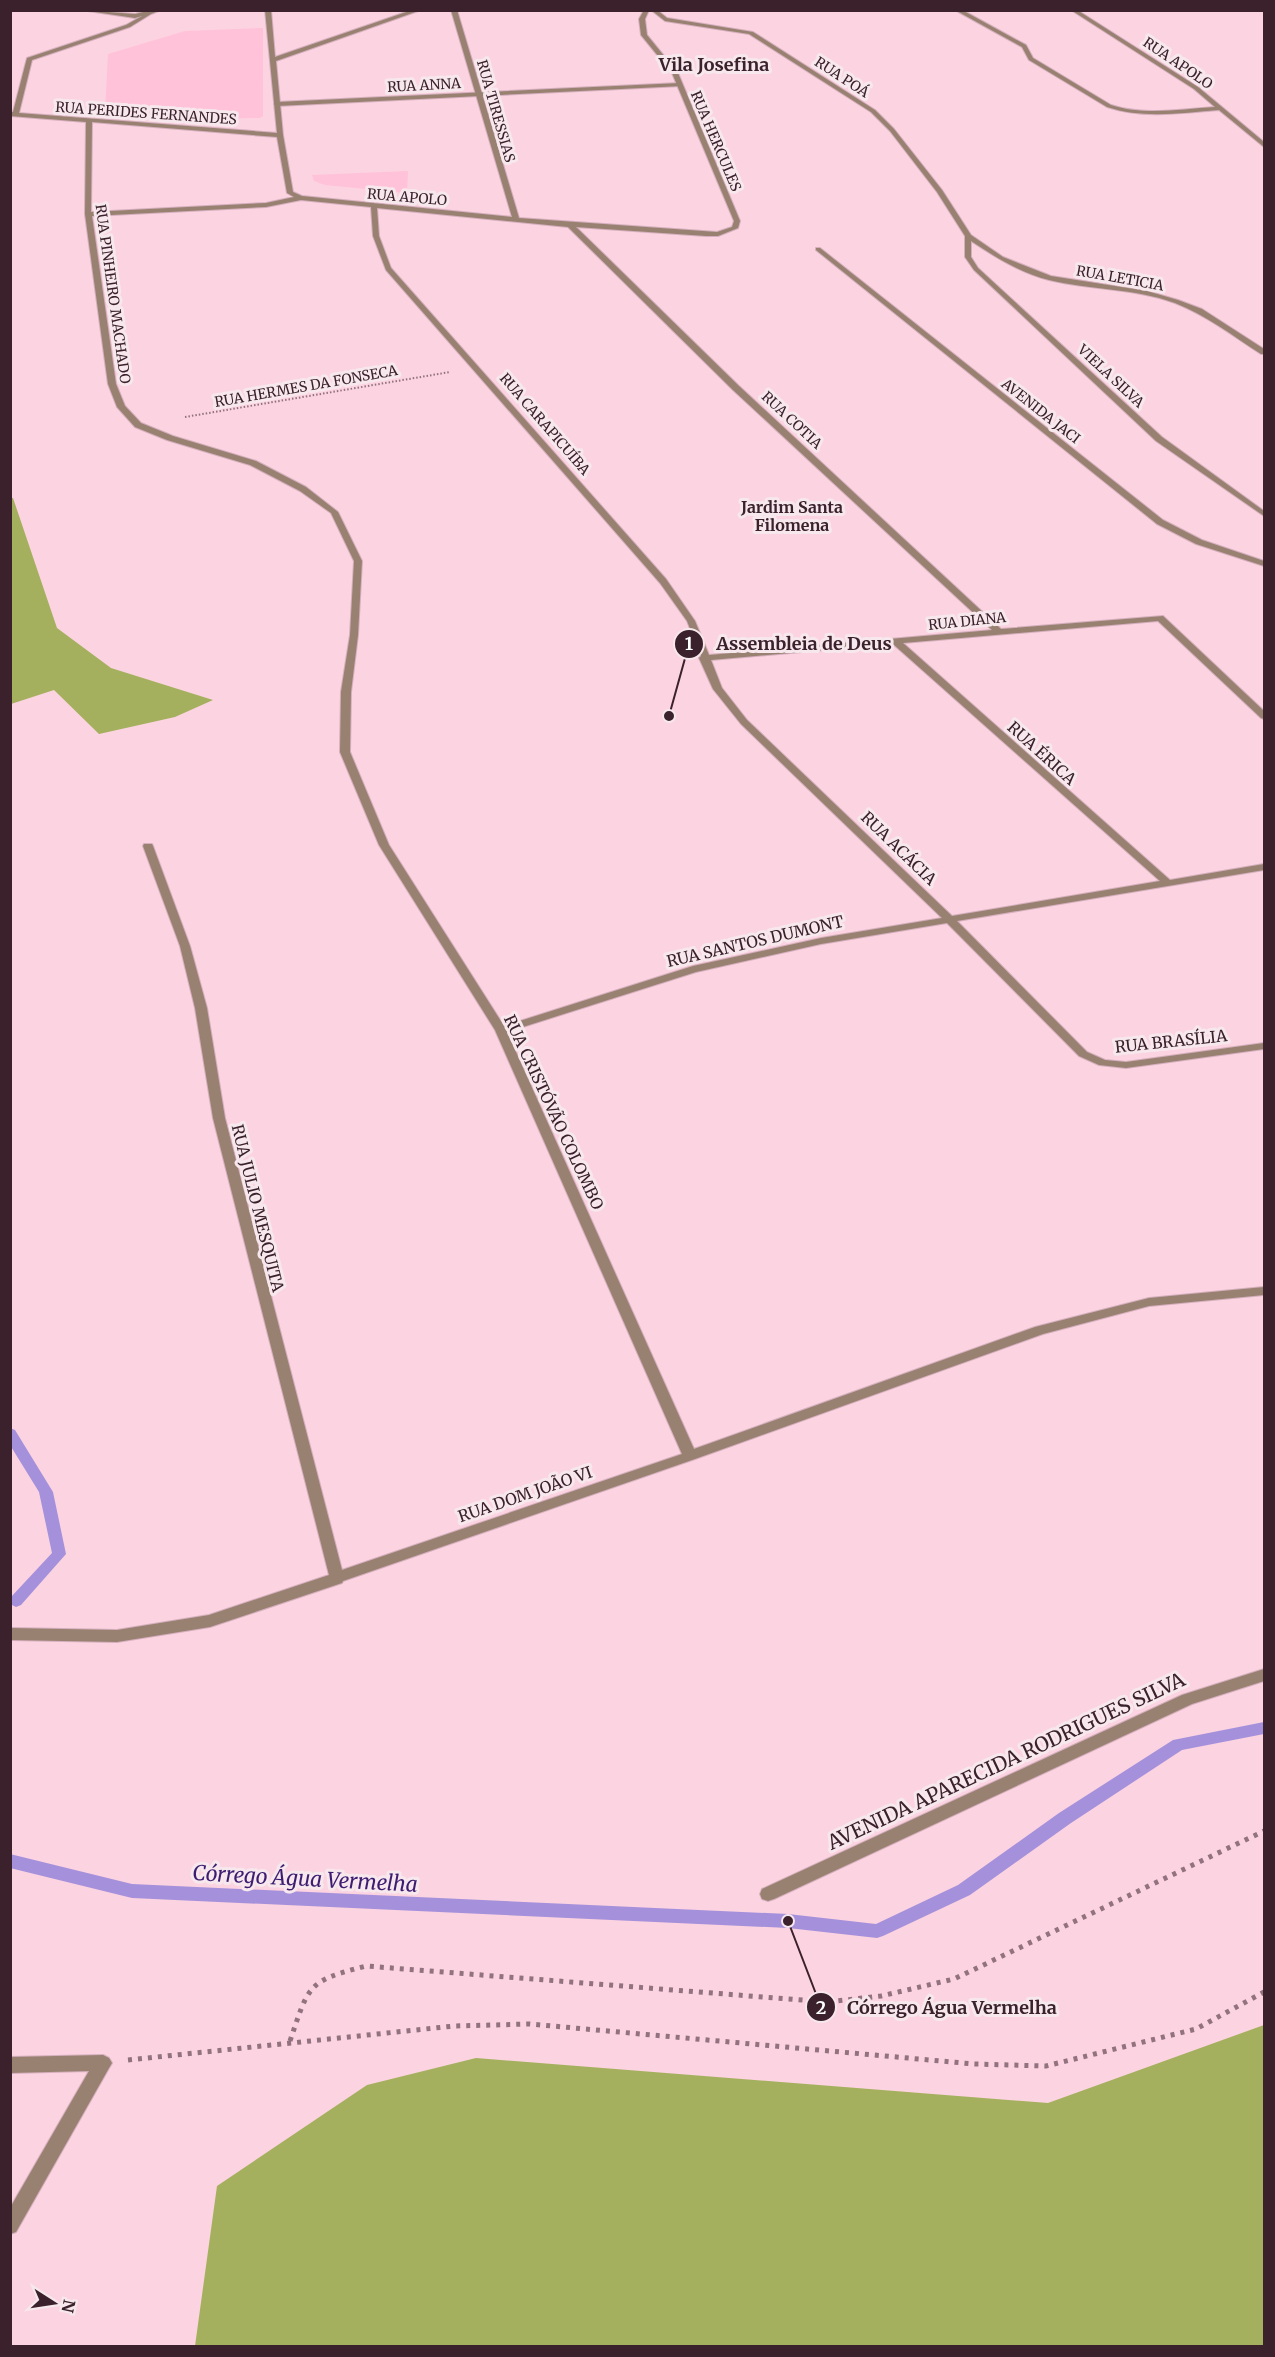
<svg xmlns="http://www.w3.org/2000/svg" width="1275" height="2357" font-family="Merriweather,serif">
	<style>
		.built { fill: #ffc2d8 }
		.forest { fill: #a5b05e }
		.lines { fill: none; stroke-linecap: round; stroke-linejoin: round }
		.stream { fill: #a591db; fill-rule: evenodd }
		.lane-casing { stroke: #d5afbd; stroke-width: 2 }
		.street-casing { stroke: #d5afbd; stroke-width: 2 }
		.path-far1 { stroke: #92727e; stroke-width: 2; stroke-dasharray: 1.5 2; stroke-linecap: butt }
		.path { stroke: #92727e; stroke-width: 5; stroke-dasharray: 4 6; stroke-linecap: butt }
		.lane { fill: #988171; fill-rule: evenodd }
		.street { fill: #988171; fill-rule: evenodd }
		.labels { text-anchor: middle; stroke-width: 6; stroke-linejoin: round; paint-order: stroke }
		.far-street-label { font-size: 14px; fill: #3a212b; stroke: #f7e8ed }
		.far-quarter-label { font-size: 16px; font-weight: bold; fill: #3a212b; stroke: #f7e8ed }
		.street-label { font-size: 16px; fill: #3a212b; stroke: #f7e8ed }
		.far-district-label { font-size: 18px; font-weight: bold; fill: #3a212b; stroke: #f7e8ed }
		.near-street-label { font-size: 20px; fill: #3a212b; stroke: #f7e8ed }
		.near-water-label { font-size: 21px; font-style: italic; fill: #3e1c72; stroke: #f7e8ed }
		.leader { fill: none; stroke: #3a212b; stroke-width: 2 }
		.callout-dot { fill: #3a212b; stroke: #f7e8ed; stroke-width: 2 }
		.mark-label { font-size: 18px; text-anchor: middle; font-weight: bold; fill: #fff }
		.callout-label { font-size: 18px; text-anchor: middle; font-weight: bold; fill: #3a212b; stroke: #f7e8ed; stroke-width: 6; stroke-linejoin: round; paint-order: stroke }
	</style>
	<rect width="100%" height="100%" fill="#fcd3e1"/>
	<path class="built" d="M 263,28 L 263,116 L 260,118 L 188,119 L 105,112 L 108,54 L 185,31 Z
		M 408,171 L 407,193 L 325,185 L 314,181 L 312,175 Z"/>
	<path class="forest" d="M 11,498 L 13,498 L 57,628 L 111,668 L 213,700 L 175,717 L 99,734 L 54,690 L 11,704 Z
		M 1264,2025 L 1264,2346 L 195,2346 L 217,2186 L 367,2085 L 476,2058 L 1048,2103 Z"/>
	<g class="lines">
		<path class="stream" d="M 10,1428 L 15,1430 L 53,1492 L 66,1554 L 21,1605 L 16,1607 L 10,1604 L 11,1597 L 52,1553 L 39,1492 L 10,1445 Z
			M 1264,1722 L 1264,1734 L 1182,1750 L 1071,1823 L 970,1895 L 883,1936 L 877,1938 L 788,1928 L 132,1898 L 10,1868 L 10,1854 L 132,1884 L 788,1914 L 876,1924 L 958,1885 L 1059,1813 L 1173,1740 Z"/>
		<defs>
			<path id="lane" d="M 680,83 L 682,86 L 277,106 L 274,104 L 277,102 Z"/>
			<path id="street" d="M 81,10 L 135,14 L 151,10 L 161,10 L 151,14 L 130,27 L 32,60 L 19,113 L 277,133 L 265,10 L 271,10 L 275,57 L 412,10 L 421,10 L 276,61 L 283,135 L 293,192 L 302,196 L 512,217 L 451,10 L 457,10 L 519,218 L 717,232 L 732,227 L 734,221 L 672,73 L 641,35 L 639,19 L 644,10 L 649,10 L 645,19 L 647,35 L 678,73 L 740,221 L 738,228 L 718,236 L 706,236 L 576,227 L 739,386 L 1001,629 L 1163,616 L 1264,711 L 1264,719 L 1261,718 L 1158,621 L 903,643 L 1170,880 L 1264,864 L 1264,870 L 957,921 L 1087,1052 L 1105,1060 L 1126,1062 L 1264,1043 L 1264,1049 L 1126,1068 L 1099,1065 L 1079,1056 L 947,923 L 821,944 L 696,972 L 507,1032 L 694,1449 L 1035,1327 L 1149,1298 L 1264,1287 L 1264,1295 L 1149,1306 L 1043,1334 L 695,1459 L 343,1581 L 342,1583 L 210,1627 L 117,1642 L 10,1640 L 10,1628 L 117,1630 L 209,1615 L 329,1575 L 213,1118 L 195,1008 L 180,946 L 143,846 L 144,844 L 152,844 L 153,846 L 190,946 L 207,1008 L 225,1118 L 342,1570 L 682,1454 L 495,1030 L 379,845 L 340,752 L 341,692 L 350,635 L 354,561 L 331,513 L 300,491 L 250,465 L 167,440 L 135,427 L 117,407 L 108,384 L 85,214 L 86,122 L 10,116 L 10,112 L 13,112 L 27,58 L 126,25 L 142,16 L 135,18 ZM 92,122 L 277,137 L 287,193 L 294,197 L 266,203 L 91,212 ZM 301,200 L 371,207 L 373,236 L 386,270 L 660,583 L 687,621 L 701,656 L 699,658 L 713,689 L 741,724 L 942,918 L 821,938 L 693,966 L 504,1026 L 389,845 L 350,752 L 351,692 L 358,635 L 362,561 L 338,512 L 306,487 L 256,461 L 173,436 L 141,423 L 125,406 L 116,384 L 92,216 L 266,207 ZM 377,208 L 568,227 L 733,390 L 992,630 L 709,655 L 695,621 L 666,579 L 391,268 L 379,236 ZM 893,644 L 1160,881 L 952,916 L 747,720 L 722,688 L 711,660 Z
				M 651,10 L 657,10 L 667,18 L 753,32 L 875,110 L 894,129 L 942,190 L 971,235 L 1003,257 L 1051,276 L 1147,291 L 1178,300 L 1202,309 L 1264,349 L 1264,354 L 1261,354 C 1233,336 1206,315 1175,303 C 1134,288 1090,290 1049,280 C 1021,273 995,257 971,241 L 971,257 L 978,268 L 1162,437 L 1264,511 L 1264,516 L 1156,441 L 974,270 L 965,257 L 965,236 L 937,192 L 890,131 L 871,112 L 749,34 L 665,21 Z
				M 955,10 L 962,10 L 1026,45 L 1033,58 L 1111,105 C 1144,116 1181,109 1215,107 L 1194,89 L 1071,10 L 1077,10 L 1198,87 L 1264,142 L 1264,147 L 1219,110 C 1182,113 1143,119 1107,107 L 1029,60 L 1022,47 Z
				M 816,248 L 820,248 L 1163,520 L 1202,540 L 1264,561 L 1264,566 L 1196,544 L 1157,524 L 816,250 Z
				M 1264,1669 L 1264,1681 L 1192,1704 L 774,1899 L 768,1901 L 762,1899 L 760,1894 L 762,1889 L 1182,1695 Z
				M 103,2055 L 109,2058 L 112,2063 L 109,2068 L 16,2232 L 10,2234 L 10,2208 L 89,2071 L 10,2073 L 10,2057 Z"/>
		</defs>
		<use href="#lane" class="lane-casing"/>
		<use href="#street" class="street-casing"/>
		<path class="path-far1" d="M 185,417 L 450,372"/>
		<path class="path" d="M 290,2041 C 309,1985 307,1981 366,1966 L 827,2002 L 881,1996 L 954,1979 L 1264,1831
			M 128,2060 L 454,2026 L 530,2024 L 974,2064 L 1046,2066 L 1196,2029 L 1264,1992"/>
		<use href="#lane" class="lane"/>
		<use href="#street" class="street"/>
	</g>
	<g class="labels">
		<g class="far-street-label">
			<text transform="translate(1178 63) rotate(34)" y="5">RUA APOLO</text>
			<text transform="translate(842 77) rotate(33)" y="5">RUA POÁ</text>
			<text transform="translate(424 85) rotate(-3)" y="5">RUA ANNA</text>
			<text transform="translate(496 111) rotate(74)" y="5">RUA TIRESSIAS</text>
			<text transform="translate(146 113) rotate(4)" y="5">RUA PERIDES FERNANDES</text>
			<text transform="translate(716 141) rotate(67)" y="5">RUA HERCULES</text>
			<text transform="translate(407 197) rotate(5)" y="5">RUA APOLO</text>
			<text transform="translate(1120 278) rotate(10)" y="5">RUA LETICIA</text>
			<text transform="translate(113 294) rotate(82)" y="5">RUA PINHEIRO MACHADO</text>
			<text transform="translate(1111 376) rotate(43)" y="5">VIELA SILVA</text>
			<text transform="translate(306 386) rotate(-10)" y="5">RUA HERMES DA FONSECA</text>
			<text transform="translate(1041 411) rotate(38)" y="5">AVENIDA JACI</text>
			<text transform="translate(792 420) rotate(43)" y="5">RUA COTIA</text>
			<text transform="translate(545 424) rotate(49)" y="5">RUA CARAPICUÍBA</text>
			<text transform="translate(967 621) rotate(-6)" y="5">RUA DIANA</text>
		</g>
		<g class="far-quarter-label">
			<text x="792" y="513">Jardim Santa<tspan x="792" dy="18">Filomena</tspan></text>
		</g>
		<g class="street-label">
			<text transform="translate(1042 753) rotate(42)" y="6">RUA ÉRICA</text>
			<text transform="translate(899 848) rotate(44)" y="6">RUA ACÁCIA</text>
			<text transform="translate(755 941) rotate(-13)" y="6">RUA SANTOS DUMONT</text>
			<text transform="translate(1171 1041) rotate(-6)" y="6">RUA BRASÍLIA</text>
			<text transform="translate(554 1112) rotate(65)" y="6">RUA CRISTÓVÃO COLOMBO</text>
			<text transform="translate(258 1208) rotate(76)" y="6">RUA JULIO MESQUITA</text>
			<text transform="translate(525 1494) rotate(-19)" y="6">RUA DOM JOÃO VI</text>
		</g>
		<g class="far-district-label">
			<text x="714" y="71">Vila Josefina</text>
		</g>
		<g class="near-street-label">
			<text transform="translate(1006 1761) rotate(-25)" y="7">AVENIDA APARECIDA RODRIGUES SILVA</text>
		</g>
		<g class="near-water-label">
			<text transform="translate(305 1879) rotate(3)" y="7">Córrego Água Vermelha</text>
		</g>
	</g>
	<path class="leader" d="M669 716L689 644M788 1921L821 2007"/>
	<g class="callout-dot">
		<circle cx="669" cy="716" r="6"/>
		<circle cx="788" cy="1921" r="6"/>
		<circle cx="689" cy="644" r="15"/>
		<circle cx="821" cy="2007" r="15"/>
	</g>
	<g class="mark-label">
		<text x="689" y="650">1</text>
		<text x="821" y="2014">2</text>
	</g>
	<g class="callout-label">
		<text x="804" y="650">Assembleia de Deus</text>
		<text x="952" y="2014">Córrego Água Vermelha</text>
	</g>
	<rect width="1275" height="2357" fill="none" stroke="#3a212b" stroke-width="24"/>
	<g transform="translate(54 2303) rotate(102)" stroke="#f7e8ed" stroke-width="4.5" paint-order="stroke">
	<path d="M0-4.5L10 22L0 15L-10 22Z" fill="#3a212b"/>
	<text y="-9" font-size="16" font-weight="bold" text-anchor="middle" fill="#3a212b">N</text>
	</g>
</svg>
